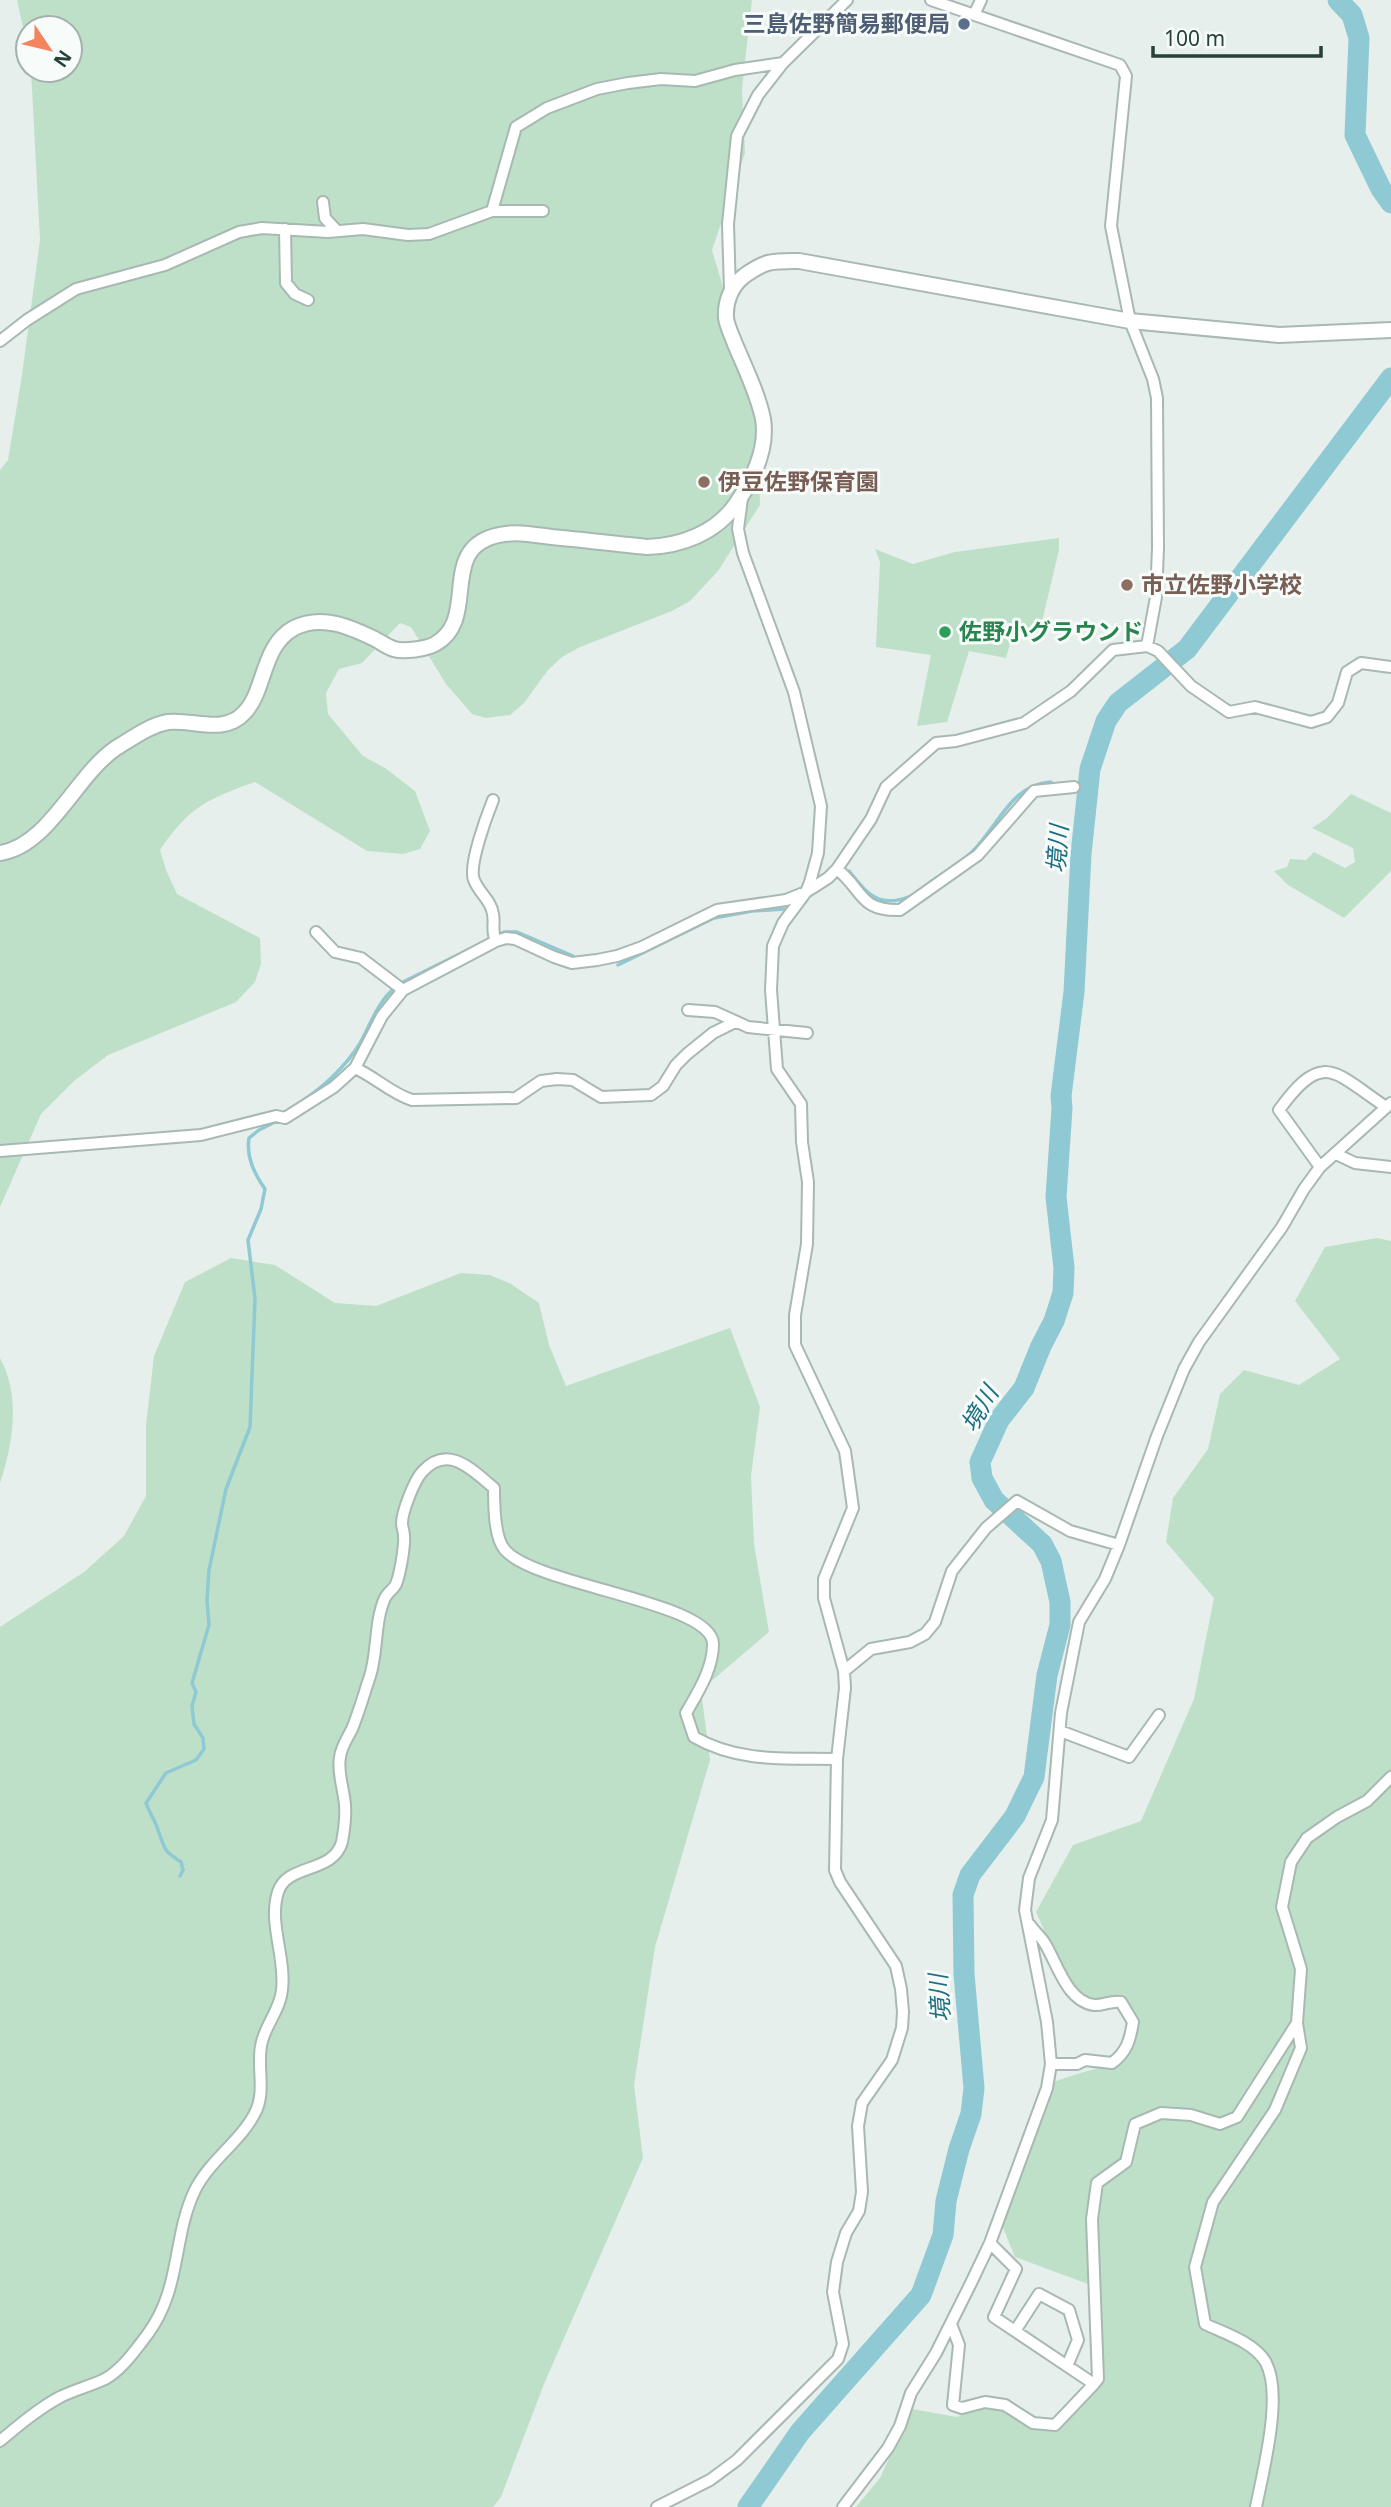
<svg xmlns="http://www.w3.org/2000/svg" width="1391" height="2507" font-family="'Noto Sans','Noto Sans JP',sans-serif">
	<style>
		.green { fill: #bfe0c8 }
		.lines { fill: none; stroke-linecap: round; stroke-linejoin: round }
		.stream { stroke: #8ec9d4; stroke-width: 3.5 }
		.river { stroke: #8ec9d4; stroke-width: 21 }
		.minor-casing { stroke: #a8b8b2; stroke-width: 14 }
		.tertiary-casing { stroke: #a8b8b2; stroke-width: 18 }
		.minor { stroke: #fff; stroke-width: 10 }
		.tertiary { stroke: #fff; stroke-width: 14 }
		.service-dot { fill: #5c6f8a; stroke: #f7fbf9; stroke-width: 2.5 }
		.education-dot { fill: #8d6e63; stroke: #f7fbf9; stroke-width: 2.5 }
		.leisure-dot { fill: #2e9e5b; stroke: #f7fbf9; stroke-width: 2.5 }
		.labels { text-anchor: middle; stroke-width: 6; stroke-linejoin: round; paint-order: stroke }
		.service-label { font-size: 23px; font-weight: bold; fill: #4e5e75; stroke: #f7fbf9; text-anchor: end }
		.education-label { font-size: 23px; font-weight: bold; fill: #785e54; stroke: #f7fbf9; text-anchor: start }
		.leisure-label { font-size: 23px; font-weight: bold; fill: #27864d; stroke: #f7fbf9; text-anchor: start }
		.water-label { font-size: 24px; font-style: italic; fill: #1c6f80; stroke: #f7fbf9 }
	</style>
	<rect width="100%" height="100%" fill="#e6efeb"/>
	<path class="green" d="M 17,0 L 752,0 L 742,89 L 745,153 L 712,250 L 757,401 L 760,505 L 718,571 L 690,601 L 672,611 L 580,647 L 562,657 L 548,670 L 524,703 L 510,715 L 486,718 L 472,714 L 446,684 L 411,627 L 400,623 L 362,663 L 339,669 L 326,693 L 328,714 L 363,756 L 385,768 L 415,791 L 430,831 L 420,849 L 403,854 L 367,851 L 255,782 C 207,799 189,807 160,850 L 166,870 L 177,894 L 260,938 L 261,964 L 255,982 L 236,1002 L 108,1055 L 74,1081 L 41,1114 L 0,1207 L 0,470 L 8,460 L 22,375 L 40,240 L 31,70 L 70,70 L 70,28 L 28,28 L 28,50 Z
		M 1059,538 L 1059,550 L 1039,634 L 1014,630 L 1006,658 L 969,651 L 947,722 L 917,726 L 931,655 L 876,647 L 880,562 L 875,549 L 913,564 L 955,552 Z
		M 1351,794 L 1391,813 L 1391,871 L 1344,918 L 1288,885 L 1274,871 L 1287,867 L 1290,859 L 1306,860 L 1314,852 L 1345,868 L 1355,862 L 1353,848 L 1312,828 L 1327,818 Z
		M 1377,1238 L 1391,1241 L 1391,2507 L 856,2507 L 880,2478 L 912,2409 L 957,2417 L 994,2399 L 1049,2428 L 1103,2381 L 1103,2352 L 1096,2287 L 1015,2257 L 1001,2223 L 1054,2082 C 1080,2071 1106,2069 1129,2056 L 1137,2023 L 1123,1998 L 1090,2003 L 1071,1990 L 1036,1912 L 1073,1845 L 1141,1821 L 1194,1699 L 1214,1598 L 1166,1542 L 1173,1498 L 1208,1449 L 1220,1394 L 1244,1370 L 1299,1385 L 1340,1359 L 1295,1301 L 1325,1247 Z
		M 231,1258 L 275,1265 L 335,1303 L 376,1306 L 461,1273 L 490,1275 L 511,1284 L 539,1303 L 549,1345 L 566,1386 L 730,1328 L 760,1407 L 751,1476 L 754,1544 L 769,1632 L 701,1690 L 710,1760 L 655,1947 L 634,2085 L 643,2158 L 544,2384 L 501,2497 L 493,2507 L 0,2507 L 0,1627 L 84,1572 L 124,1536 L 146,1496 L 146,1425 L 154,1356 L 185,1282 Z
		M 0,1358 C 21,1396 13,1444 0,1483 Z"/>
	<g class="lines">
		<path class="stream" d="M 1085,781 L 1089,780
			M 849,871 C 868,895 879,909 911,896
			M 923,888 C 938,876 957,866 972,852 C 998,827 1011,784 1051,782
			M 618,965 L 714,918 L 752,911 L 784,909
			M 401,983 L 504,932 L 517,932 L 573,956
			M 304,1100 C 327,1084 344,1068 359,1045 C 370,1026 377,1002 395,988
			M 180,1876 L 183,1870 L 181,1862 C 162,1849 166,1851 158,1830 C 155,1820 149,1812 146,1803 L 166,1773 L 196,1760 L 204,1749 L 203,1738 L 194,1724 L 192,1706 L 196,1692 L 192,1683 L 209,1625 L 207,1601 L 209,1570 L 226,1489 L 250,1427 L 255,1299 L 248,1240 L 261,1209 L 265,1189 C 254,1173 246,1157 249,1138 L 259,1130 L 279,1120"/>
		<path class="river" d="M 1338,0 L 1352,15 L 1359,38 L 1355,135 L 1381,189 L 1391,203
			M 748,2507 L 800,2432 L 921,2295 L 943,2235 L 946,2201 L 959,2149 L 971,2114 L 974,2088 L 964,1974 L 963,1895 L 970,1875 L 1015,1816 L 1034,1777 L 1047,1675 L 1060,1625 L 1060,1602 L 1051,1561 L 1042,1544 L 994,1500 L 982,1478 L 980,1462 L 999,1420 L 1024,1388 L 1041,1346 L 1054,1321 L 1063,1293 L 1064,1268 L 1056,1197 L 1062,1108 L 1061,1096 L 1074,992 L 1081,854 L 1090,769 L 1106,721 L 1118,703 L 1187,649 L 1391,378"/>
		<defs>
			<path id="minor" d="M 931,0 L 1120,65 L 1126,76 L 1111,226 L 1130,321 L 1153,379 L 1157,398 L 1158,548 L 1156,597 L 1147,646
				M 974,15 L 981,0
				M 323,202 L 325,218 L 337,231
				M 492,211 L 543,211
				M 285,229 L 286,283 L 295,294 L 308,300
				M 730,291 L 728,224 L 737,136 L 758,95 L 783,63 L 847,0
				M 0,341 L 27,320 L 76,289 L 165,265 L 239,232 L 262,228 L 328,232 L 363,229 L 408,235 L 429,234 L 492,211 L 516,127 L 547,108 L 597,89 L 628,83 L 661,79 L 695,81 L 735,70 L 783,63
				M 493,800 C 487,815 468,866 474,880 C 479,893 491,900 493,914 C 495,925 491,931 496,941
				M 837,869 C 864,891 859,911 900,910 L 978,855 L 1034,791 L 1074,787
				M 316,932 L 335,952 L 361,958 L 403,990
				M 688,1010 L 715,1012 L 748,1027 L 807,1033
				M 355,1068 C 375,1077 392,1094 412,1100 L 516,1098 L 541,1081 L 557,1079 L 573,1080 L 601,1097 L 651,1095 L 663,1086 L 676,1065 L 687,1054 L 713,1033 L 735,1022
				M 0,1151 L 201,1135 L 276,1116 L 285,1118 L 334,1087 L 355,1068 L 382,1016 L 403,990 L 496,941 L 506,938 L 515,939 L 554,957 L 572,963 L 597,960 L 617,956 L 642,947 L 717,910 L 786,900 L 806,892 L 828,878 L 837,869 L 871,819 L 886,787 L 936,743 L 956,741 L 1024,723 L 1071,691 L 1113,650 L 1147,646 L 1158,651 L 1191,686 L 1229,712 L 1255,707 L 1311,722 L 1327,717 L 1338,703 L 1347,672 L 1361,663 L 1391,667
				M 1336,1154 L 1355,1163 L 1391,1167
				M 1320,1167 L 1279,1110 C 1323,1049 1334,1072 1386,1107
				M 844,1671 L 871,1649 L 910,1642 L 925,1634 L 935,1622 L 952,1571 L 986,1528 L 1017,1501 L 1070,1531 L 1119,1545
				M 1060,1731 L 1129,1757 L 1159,1715
				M 1030,1925 C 1034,1931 1040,1936 1044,1942 C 1057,1962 1066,2001 1094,2005 C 1103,2006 1111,2000 1121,2002 L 1133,2022 C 1130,2040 1127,2052 1112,2063 L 1085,2060 L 1077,2064 L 1051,2064
				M 990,2243 L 1016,2269 L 994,2317 L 1094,2384 L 1098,2379 L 1092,2219 L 1097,2183 L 1126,2162 L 1135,2124 L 1161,2113 L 1191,2115 L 1220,2124 L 1237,2117 L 1297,2023
				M 951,2324 L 959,2345 L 953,2405 L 962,2408 L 985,2402 L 1005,2405 L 1033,2423 L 1055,2425 L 1094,2384
				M 1015,2331 L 1039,2294 L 1069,2310 L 1078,2340 L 1067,2366
				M 0,2441 C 19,2425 38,2409 60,2397 C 74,2390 90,2386 105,2379 C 122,2370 136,2349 147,2335 C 182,2288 172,2238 195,2190 C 210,2160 240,2142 255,2113 C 266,2092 257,2068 261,2046 C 264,2026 280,2011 282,1990 C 286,1957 268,1923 278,1892 C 287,1863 333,1874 342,1842 C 344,1831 346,1817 345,1805 C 344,1790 337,1772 340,1757 C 341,1747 348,1737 352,1729 C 359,1712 364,1694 370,1676 C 378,1652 374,1622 385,1598 C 387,1593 394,1589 396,1584 C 400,1575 405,1545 404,1536 C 404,1531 402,1528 402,1523 C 402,1512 414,1481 422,1472 C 448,1443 472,1470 494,1488 C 494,1505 494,1538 505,1550 C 536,1586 713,1602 713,1644 C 713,1669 698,1692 686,1713 L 694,1737 C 739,1763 787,1758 837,1759
				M 657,2507 L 710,2480 L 737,2460 L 838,2359 L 843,2344 L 833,2292 L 837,2262 L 846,2233 L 859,2211 L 862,2192 L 858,2126 L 862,2103 L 892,2060 L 902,2028 L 903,2012 L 901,1989 L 896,1966 L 840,1882 L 835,1870 L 837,1759 L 845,1688 L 844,1671 L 824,1598 L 824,1579 L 853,1508 L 845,1451 L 795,1345 L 795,1315 L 807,1244 L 808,1182 L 802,1142 L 801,1104 L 777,1069 L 771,990 L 773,946 L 783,923 L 806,892 L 810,882 L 818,853 L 821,806 L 794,692 L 743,553 L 738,529 L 742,498
				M 843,2507 L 888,2448 L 900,2426 L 911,2393 L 936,2353 L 971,2283 L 990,2243 L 1047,2088 L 1051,2064 L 1047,2022 L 1025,1910 L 1029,1878 L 1052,1820 L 1061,1713 L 1079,1622 L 1105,1579 L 1119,1545 L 1157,1436 L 1184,1369 L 1199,1342 L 1282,1227 L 1304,1189 L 1320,1167 L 1391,1103
				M 1256,2507 C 1263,2471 1284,2393 1265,2361 C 1253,2342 1224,2333 1205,2324 L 1195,2267 L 1213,2202 L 1275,2110 L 1301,2048 L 1297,2023 L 1301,1969 L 1282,1907 L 1291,1862 L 1307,1838 L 1337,1817 L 1367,1801 L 1391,1777"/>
			<path id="tertiary" d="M 0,853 C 49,846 76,775 116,748 C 131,739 150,725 168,722 C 193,719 224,735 244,713 C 266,691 261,646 294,628 C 322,614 350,627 375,639 C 381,642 387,647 394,649 C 404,652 426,649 435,644 C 481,619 436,548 499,535 C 516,531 535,535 552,537 C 584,540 616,544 647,547 C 681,546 716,533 736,504 C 752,481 768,450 763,419 C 758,394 745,368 735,344 C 732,336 727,326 726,318 C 725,302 731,286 744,276 C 766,260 773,261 799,261 L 1130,321 L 1279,335 L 1391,330"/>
		</defs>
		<use href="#minor" class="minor-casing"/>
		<use href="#tertiary" class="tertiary-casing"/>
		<use href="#minor" class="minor"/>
		<use href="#tertiary" class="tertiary"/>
	</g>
	<circle class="service-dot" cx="964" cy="24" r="7"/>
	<g class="education-dot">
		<circle cx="704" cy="482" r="7"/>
		<circle cx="1127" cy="585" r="7"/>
	</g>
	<circle class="leisure-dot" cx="945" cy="632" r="7"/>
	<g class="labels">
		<g class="service-label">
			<text x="950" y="32">三島佐野簡易郵便局</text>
		</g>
		<g class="education-label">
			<text x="718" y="490">伊豆佐野保育園</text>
			<text x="1141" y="593">市立佐野小学校</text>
		</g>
		<g class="leisure-label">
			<text x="959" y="640">佐野小グラウンド</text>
		</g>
		<g class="water-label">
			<text transform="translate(1058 849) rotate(-86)" y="8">境川</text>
			<text transform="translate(980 1409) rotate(-59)" y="8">境川</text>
			<text transform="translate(940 1998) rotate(-94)" y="8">境川</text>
		</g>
	</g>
	<g transform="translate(49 49) rotate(125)"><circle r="33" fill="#f7fbf9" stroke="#a3b1ad" stroke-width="2"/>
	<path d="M0-5L12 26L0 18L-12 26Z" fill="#f4845f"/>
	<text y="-10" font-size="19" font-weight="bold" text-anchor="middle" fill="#24423a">N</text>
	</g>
	<path d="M1153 46v10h168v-10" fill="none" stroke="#24423a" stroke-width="3.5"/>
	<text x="1164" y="46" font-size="21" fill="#24423a" stroke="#f7fbf9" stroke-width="5" paint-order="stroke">100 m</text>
</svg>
